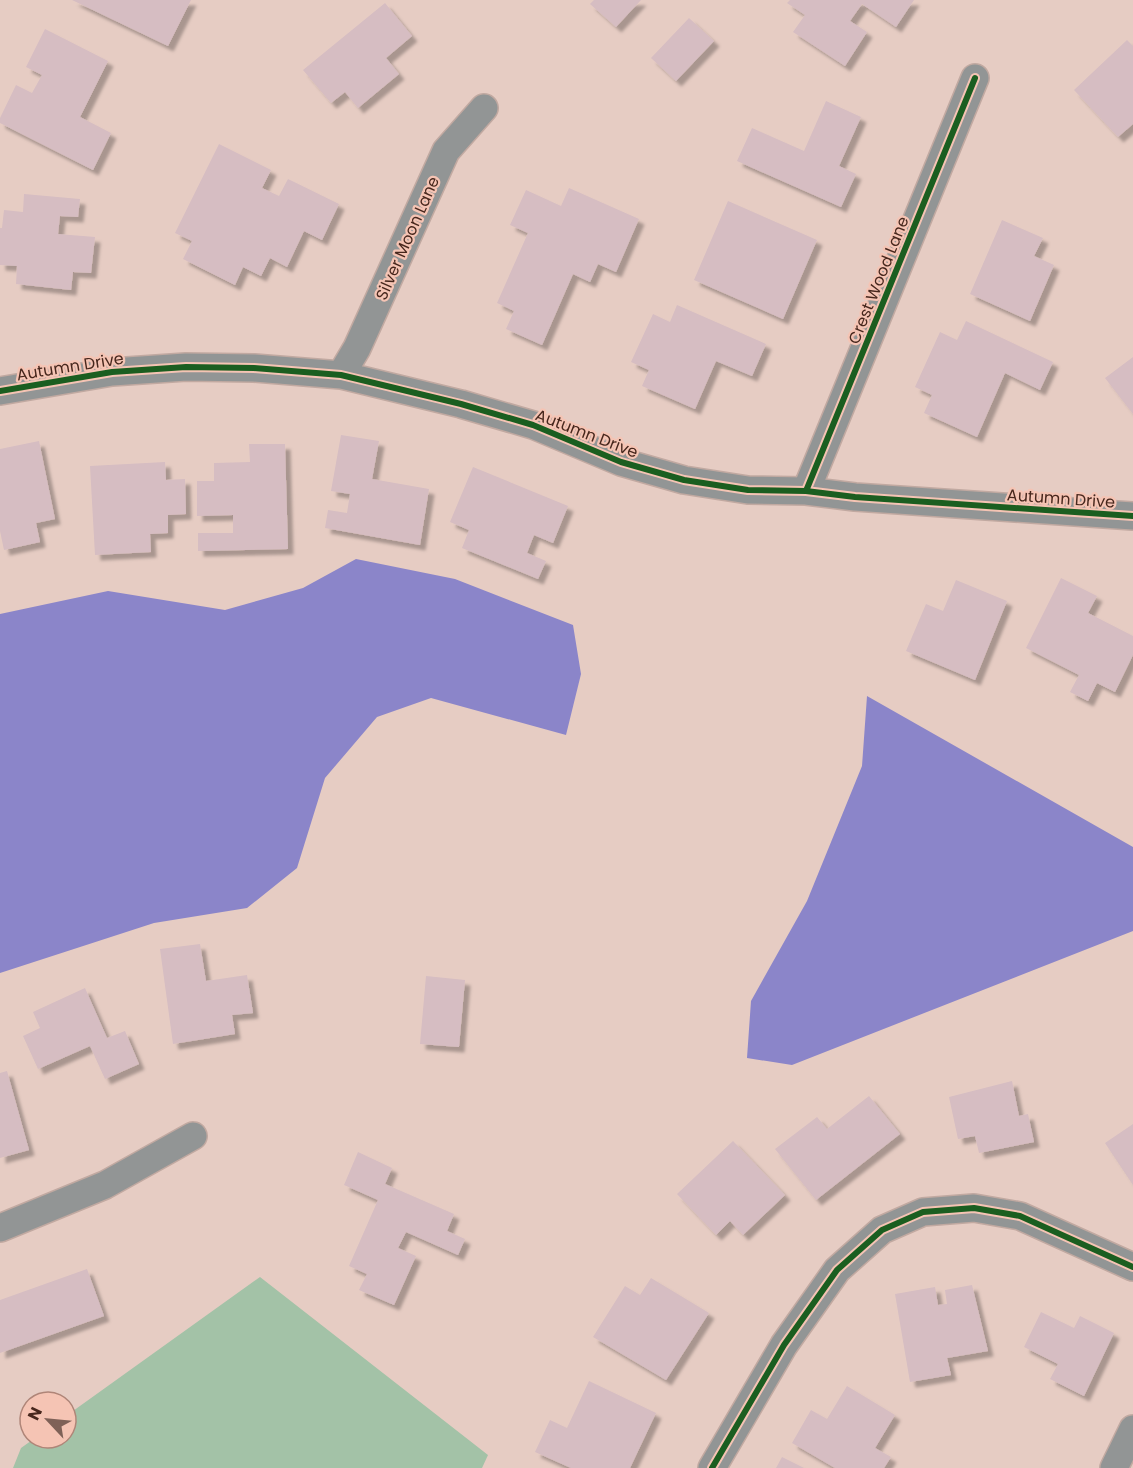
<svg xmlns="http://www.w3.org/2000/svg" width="1133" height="1468" font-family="Poppins,sans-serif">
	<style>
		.green { fill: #a3c2a7 }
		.water { fill: #8b85c9 }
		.building { fill: #d6bdc2; filter: url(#shadow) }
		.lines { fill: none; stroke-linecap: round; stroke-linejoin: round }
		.street-casing { stroke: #c1a9a1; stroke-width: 30 }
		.street { stroke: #929595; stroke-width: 27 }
		.cycleway-casing { stroke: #f5c4b4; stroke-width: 10 }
		.cycleway { stroke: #1b5e20; stroke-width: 6 }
		.labels { text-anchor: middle; stroke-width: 4.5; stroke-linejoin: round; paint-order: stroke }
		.street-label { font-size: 16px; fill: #47271d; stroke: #f5c4b4 }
	</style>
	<defs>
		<filter id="shadow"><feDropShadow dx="5.5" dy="5.5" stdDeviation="1.5" flood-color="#0004"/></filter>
	</defs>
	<rect width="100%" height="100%" fill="#e6ccc3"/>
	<path class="green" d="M 260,1277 L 488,1455 L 482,1468 L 13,1468 L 21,1448 L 35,1438 L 66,1438 L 66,1416 Z"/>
	<path class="water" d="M 356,559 L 455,579 L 573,625 L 581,674 L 566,735 L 431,698 L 377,717 L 325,778 L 297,868 L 247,908 L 154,923 L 0,973 L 0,614 L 108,591 L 225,610 L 303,588 Z
		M 867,696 L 1133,847 L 1133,931 L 792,1065 L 747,1058 L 751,1001 L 807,901 L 862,766 Z"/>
	<path class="building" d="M 72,0 L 191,0 L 168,46 Z
		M 594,0 L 641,0 L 616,27 L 590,4 Z
		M 790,0 L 914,0 L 896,27 L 862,4 L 850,21 L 867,32 L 845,66 L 793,32 L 805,15 L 787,3 Z
		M 385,3 L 412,36 L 386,58 L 399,74 L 358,108 L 345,92 L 331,103 L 303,70 Z
		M 689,18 L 714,41 L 676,81 L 651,58 Z
		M 45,29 L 108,61 L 80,117 L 111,133 L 93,170 L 0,123 L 0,118 L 16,85 L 32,93 L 42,75 L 26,67 Z
		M 1127,40 L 1133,46 L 1133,124 L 1118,137 L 1074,90 Z
		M 826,101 L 861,117 L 839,166 L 856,174 L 841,207 L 737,161 L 752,128 L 804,151 Z
		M 219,144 L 271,170 L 262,188 L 279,196 L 288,179 L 339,204 L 322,240 L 304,231 L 287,267 L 270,258 L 261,276 L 243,267 L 235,285 L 183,259 L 192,241 L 175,233 Z
		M 569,188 L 639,219 L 616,272 L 598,264 L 590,282 L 573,274 L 542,345 L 506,329 L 514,311 L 497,303 L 528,233 L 510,225 L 526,190 L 561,206 Z
		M 24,194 L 80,199 L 78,217 L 60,216 L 58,234 L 95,237 L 91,273 L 73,272 L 71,290 L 16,284 L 17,266 L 0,265 L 0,228 L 2,228 L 4,210 L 23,212 Z
		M 728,201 L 817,240 L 783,319 L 694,280 Z
		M 1002,220 L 1043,238 L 1034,256 L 1054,265 L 1030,321 L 970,294 Z
		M 677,305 L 766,344 L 752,376 L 716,361 L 695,409 L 642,386 L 649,370 L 631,362 L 653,314 L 670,322 Z
		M 966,321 L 1053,362 L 1040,390 L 1005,373 L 977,437 L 924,413 L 932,395 L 915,387 L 940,332 L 957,340 Z
		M 1133,357 L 1133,414 L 1105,378 Z
		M 341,435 L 379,441 L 372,479 L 429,489 L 420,545 L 325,528 L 328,510 L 347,513 L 350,494 L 331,491 Z
		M 39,441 L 55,519 L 36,523 L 40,542 L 4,550 L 0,531 L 0,449 Z
		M 249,444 L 285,444 L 288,549 L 198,551 L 198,533 L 233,533 L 233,515 L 197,516 L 197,481 L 214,481 L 214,463 L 250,462 Z
		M 165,462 L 166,480 L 185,479 L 186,514 L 168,515 L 168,533 L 150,534 L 151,552 L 95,555 L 90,466 Z
		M 473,467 L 568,506 L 553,543 L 534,535 L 527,553 L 546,561 L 538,579 L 462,548 L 469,530 L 450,522 Z
		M 1061,578 L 1097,596 L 1088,613 L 1133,636 L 1133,655 L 1115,692 L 1097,683 L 1088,701 L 1070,692 L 1079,675 L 1026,648 Z
		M 956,580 L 1007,601 L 975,680 L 906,651 L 926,604 L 943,611 Z
		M 200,944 L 206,981 L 247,975 L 253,1013 L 232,1015 L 235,1034 L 173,1044 L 160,949 Z
		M 426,976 L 465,980 L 459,1047 L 420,1044 Z
		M 85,988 L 107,1038 L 125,1031 L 139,1064 L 105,1079 L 90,1046 L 38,1069 L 23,1036 L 40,1028 L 33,1012 Z
		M 7,1071 L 29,1150 L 0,1158 L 0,1073 Z
		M 1012,1081 L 1019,1116 L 1028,1114 L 1034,1142 L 979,1153 L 975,1136 L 958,1139 L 949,1097 Z
		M 869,1096 L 900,1134 L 816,1200 L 775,1149 L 817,1117 L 827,1129 Z
		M 1133,1124 L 1133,1185 L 1105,1143 Z
		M 733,1141 L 785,1195 L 743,1235 L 730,1221 L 716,1235 L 677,1194 Z
		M 358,1152 L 392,1168 L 385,1184 L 454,1214 L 447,1231 L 465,1239 L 458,1255 L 406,1232 L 398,1248 L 416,1256 L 394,1305 L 359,1290 L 367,1274 L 349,1266 L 378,1200 L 344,1185 Z
		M 87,1269 L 104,1316 L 0,1353 L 0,1300 Z
		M 651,1278 L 709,1313 L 666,1380 L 593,1337 L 625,1286 L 640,1295 Z
		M 972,1285 L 988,1351 L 947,1358 L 951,1375 L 910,1382 L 895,1294 L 935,1287 L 938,1305 L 947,1304 L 945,1290 Z
		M 1041,1312 L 1074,1328 L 1080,1316 L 1114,1333 L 1084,1396 L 1050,1379 L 1058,1364 L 1024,1347 Z
		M 589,1381 L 656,1413 L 630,1468 L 571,1468 L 535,1452 L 550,1420 L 567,1428 Z
		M 847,1386 L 895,1415 L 875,1448 L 891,1457 L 884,1468 L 835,1468 L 792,1443 L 811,1410 L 827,1419 Z
		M 782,1457 L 804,1468 L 776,1468 Z"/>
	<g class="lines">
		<defs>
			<path id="street" d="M 341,375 L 357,348 L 446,151 L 484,108
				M 0,391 L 112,372 L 186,367 L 254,368 L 341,375 L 461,404 L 533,425 L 621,462 L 684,480 L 748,490 L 806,491 L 855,497 L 1133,516
				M 806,491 L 975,78
				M 0,1228 L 105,1185 L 193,1136
				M 712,1468 L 784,1345 L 837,1270 L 882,1230 L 923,1212 L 974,1208 L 1020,1216 L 1133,1267
				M 1114,1468 L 1133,1429"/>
		</defs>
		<use href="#street" class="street-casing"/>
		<use href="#street" class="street"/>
		<defs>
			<path id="cycleway" d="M 0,391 L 112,372 L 186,367 L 254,368 L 341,375 L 461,404 L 533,425 L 621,462 L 684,480 L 748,490 L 806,491 L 855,497 L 1133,516
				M 806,491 L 975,78
				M 712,1468 L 784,1345 L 837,1270 L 882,1230 L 923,1212 L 974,1208 L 1020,1216 L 1133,1267"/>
		</defs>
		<use href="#cycleway" class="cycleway-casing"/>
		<use href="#cycleway" class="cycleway"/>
	</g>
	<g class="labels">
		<g class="street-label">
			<text transform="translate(407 238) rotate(-66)" y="6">Silver Moon Lane</text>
			<text transform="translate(878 280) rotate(-68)" y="6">Crest Wood Lane</text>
			<text transform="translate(70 366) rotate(-9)" y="6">Autumn Drive</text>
			<text transform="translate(587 433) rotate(21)" y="6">Autumn Drive</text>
			<text transform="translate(1061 498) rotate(4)" y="6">Autumn Drive</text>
		</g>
	</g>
	<g transform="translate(48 1420) rotate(296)"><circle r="28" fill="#f5c4b4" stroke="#af8578" stroke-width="1.5"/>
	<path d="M0-4.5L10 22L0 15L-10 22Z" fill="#7f6157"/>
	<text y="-9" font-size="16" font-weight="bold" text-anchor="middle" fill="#47271d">N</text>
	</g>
</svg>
